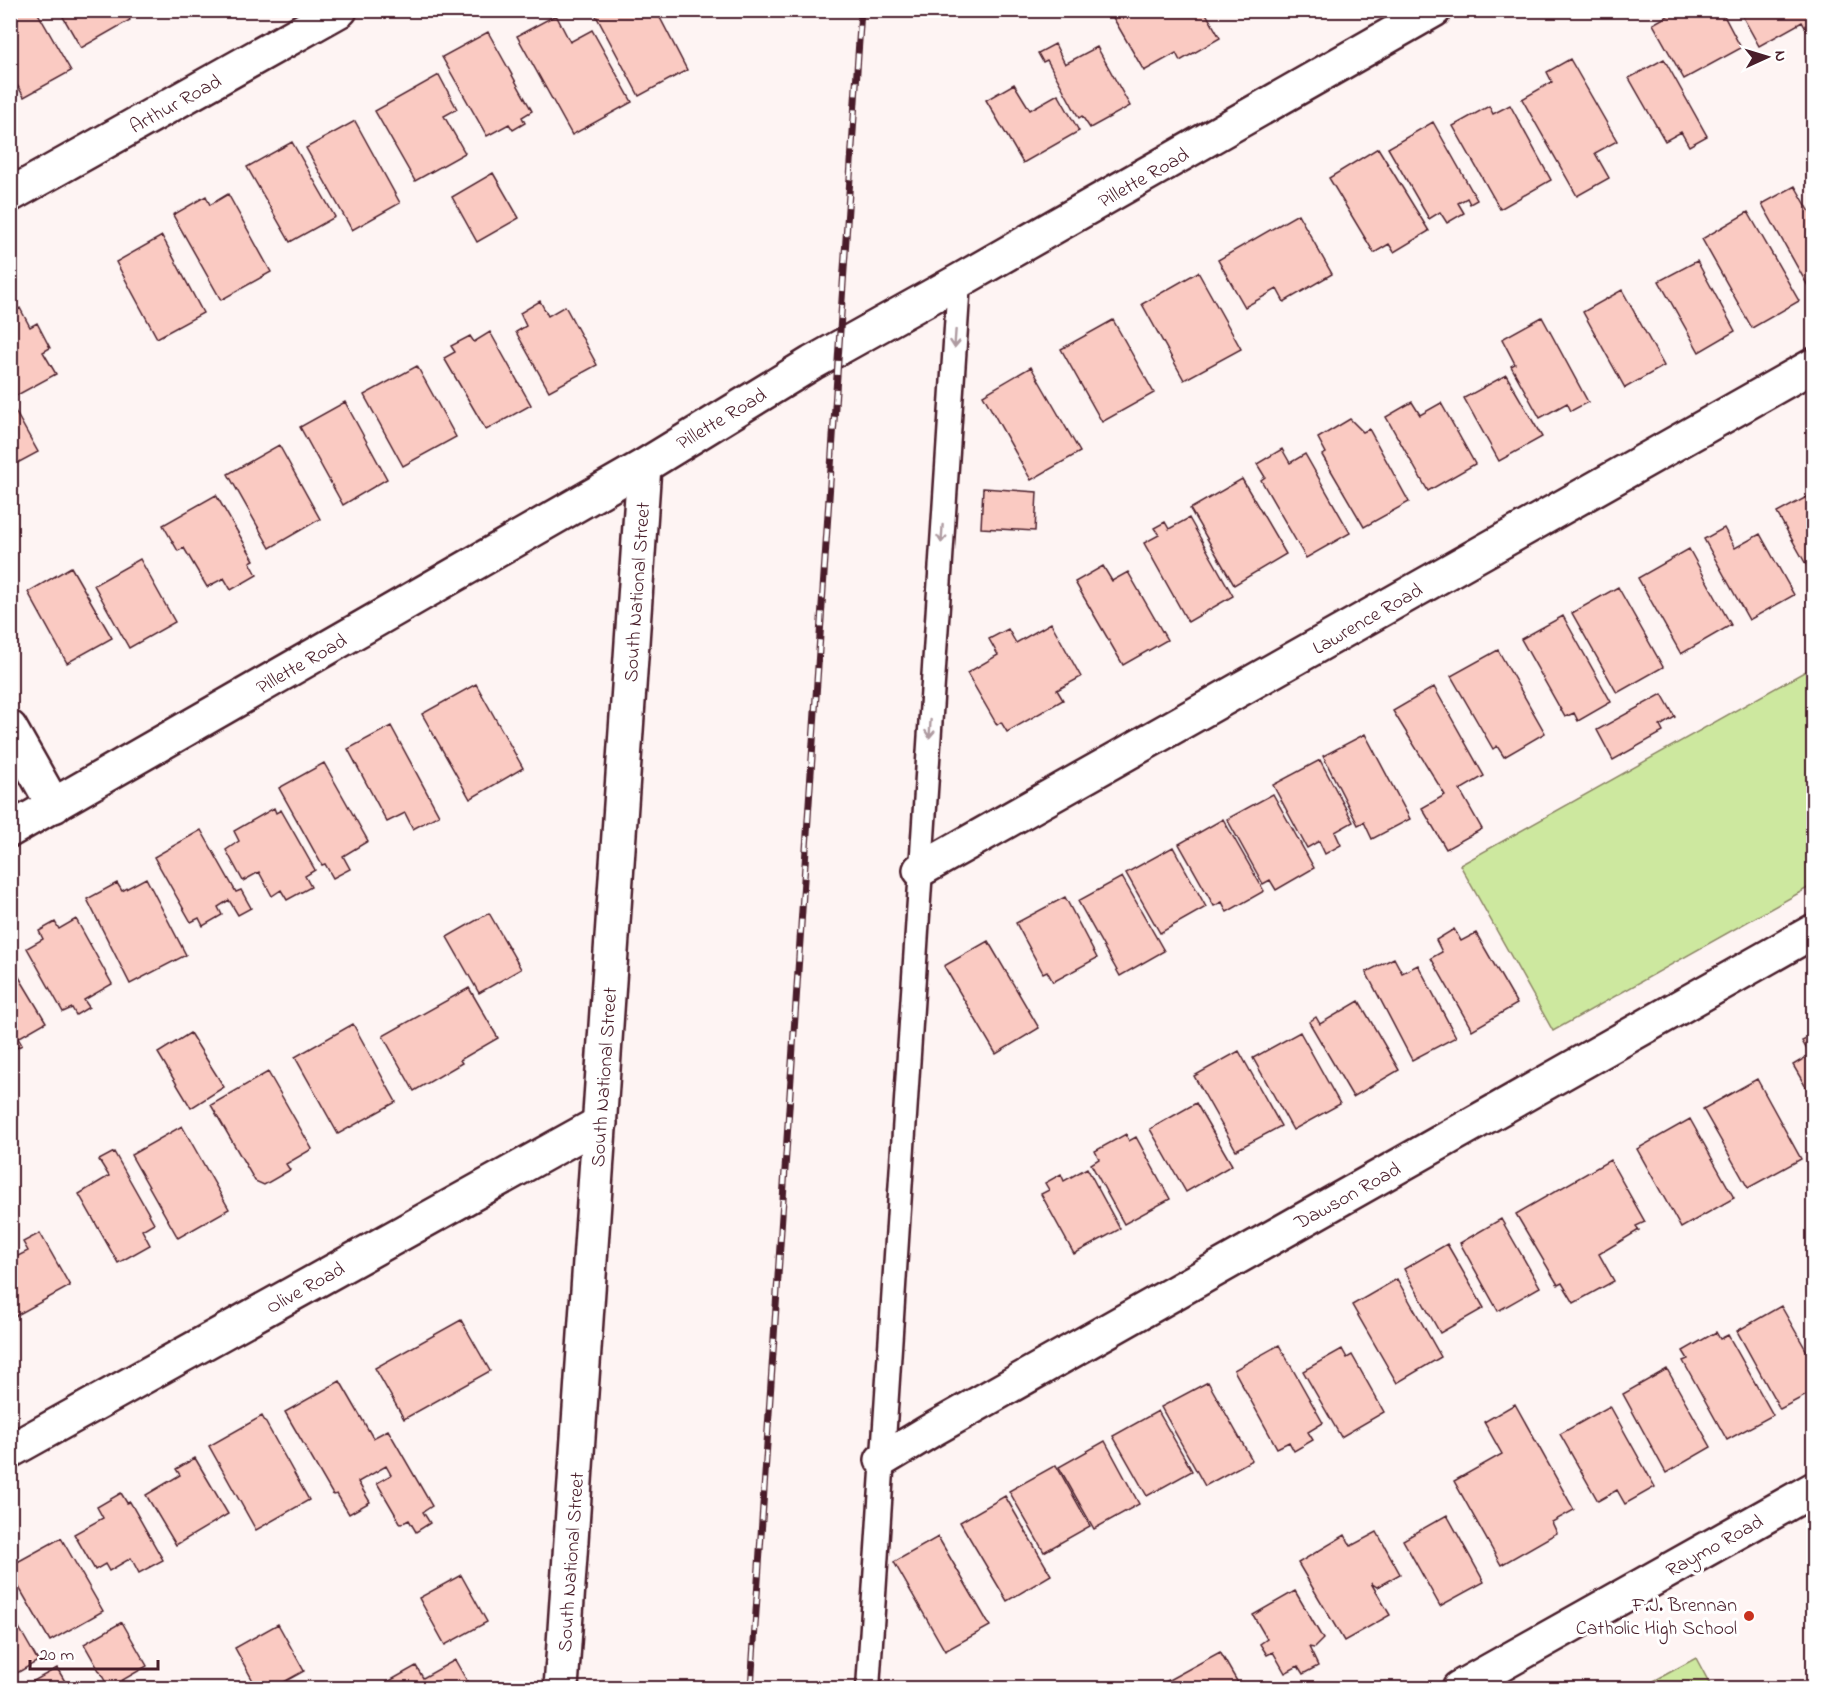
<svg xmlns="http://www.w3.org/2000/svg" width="1824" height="1699" font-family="'Indie Flower',sans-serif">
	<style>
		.green { fill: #cde89f; stroke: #8c8465; stroke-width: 1.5 }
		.building { fill: #facac2; stroke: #4a1f2b; stroke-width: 1.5 }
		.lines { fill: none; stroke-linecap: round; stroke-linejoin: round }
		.service-casing { stroke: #4a1f2b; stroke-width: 27 }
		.minor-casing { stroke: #4a1f2b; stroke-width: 38 }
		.tertiary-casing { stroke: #4a1f2b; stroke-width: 38 }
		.service { stroke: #fff; stroke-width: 22 }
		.minor { stroke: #fff; stroke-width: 33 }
		.tertiary { stroke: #fff; stroke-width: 33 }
		.rail-casing { stroke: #4a1f2b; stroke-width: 7 }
		.rail { stroke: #fff; stroke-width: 4.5; stroke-dasharray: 14; stroke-linecap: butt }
		.oneway { stroke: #ae9aa0 }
		.poi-dot { fill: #c8321e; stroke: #fff; stroke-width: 2 }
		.labels { text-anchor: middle; stroke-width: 6; stroke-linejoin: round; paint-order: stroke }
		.street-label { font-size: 20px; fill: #4a1f2b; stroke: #fff }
		.poi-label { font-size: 20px; fill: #4a1f2b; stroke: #fff; text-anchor: end }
	</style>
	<rect width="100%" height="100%" fill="#fef4f3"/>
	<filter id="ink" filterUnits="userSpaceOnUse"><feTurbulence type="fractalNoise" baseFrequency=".0167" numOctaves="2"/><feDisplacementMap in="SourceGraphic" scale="12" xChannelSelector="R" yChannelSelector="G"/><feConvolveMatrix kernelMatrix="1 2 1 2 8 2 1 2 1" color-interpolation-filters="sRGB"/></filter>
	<g filter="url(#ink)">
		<path class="green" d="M 1813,667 L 1813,885 L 1553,1031 L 1460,865 Z
			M 1696,1658 L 1712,1688 L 1641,1688 Z"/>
		<path class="building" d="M 10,10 L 36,10 L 71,71 L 24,97 L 10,73 Z
			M 59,10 L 125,10 L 130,20 L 81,48 Z
			M 59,10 L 125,10 L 130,20 L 81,48 Z
			M 593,10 L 656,10 L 687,70 L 639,96 Z
			M 1118,10 L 1204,10 L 1220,38 L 1180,61 L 1176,53 L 1144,71 L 1111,14 Z
			M 1678,10 L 1721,10 L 1741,48 L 1684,79 L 1653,24 Z
			M 1739,10 L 1814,10 L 1814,34 L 1810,36 L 1802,22 L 1759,46 Z
			M 556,15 L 570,42 L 592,30 L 632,102 L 572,135 L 517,36 Z
			M 488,32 L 532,111 L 522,117 L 525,123 L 513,130 L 509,124 L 487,136 L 442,57 Z
			M 1055,44 L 1065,64 L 1097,47 L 1130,106 L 1090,128 L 1082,116 L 1079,118 L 1047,60 L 1043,62 L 1038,53 Z
			M 1570,59 L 1617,141 L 1595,153 L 1609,178 L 1577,196 L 1522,99 L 1552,82 L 1547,72 Z
			M 1664,59 L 1707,136 L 1689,146 L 1681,132 L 1665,141 L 1629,78 Z
			M 439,75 L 457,109 L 444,116 L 465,153 L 415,181 L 375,111 Z
			M 1014,84 L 1030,110 L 1058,94 L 1079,131 L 1023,163 L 986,100 Z
			M 1510,105 L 1551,180 L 1500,209 L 1453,126 L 1489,106 L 1493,114 Z
			M 355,121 L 400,203 L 352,230 L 306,148 Z
			M 1433,122 L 1477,200 L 1470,204 L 1467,198 L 1458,203 L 1464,213 L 1447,223 L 1440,212 L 1429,219 L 1388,148 Z
			M 292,142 L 335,217 L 290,242 L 247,167 Z
			M 1378,148 L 1429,231 L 1394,252 L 1389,244 L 1374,253 L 1329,178 Z
			M 493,173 L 519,218 L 477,242 L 452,197 Z
			M 1795,186 L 1814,219 L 1814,284 L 1808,286 L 1762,204 Z
			M 228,194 L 271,272 L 221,300 L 173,215 L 206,196 L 210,205 Z
			M 1748,212 L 1799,301 L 1752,328 L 1702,239 Z
			M 1298,214 L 1332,274 L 1284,302 L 1277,289 L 1245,307 L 1218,260 Z
			M 162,236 L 203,313 L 157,338 L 116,262 Z
			M 1697,261 L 1735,331 L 1699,352 L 1659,281 Z
			M 1198,272 L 1241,349 L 1184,380 L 1142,304 Z
			M 1622,290 L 1664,366 L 1625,388 L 1583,312 Z
			M 540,301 L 548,316 L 565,306 L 597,365 L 549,391 L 516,332 L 526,326 L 520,313 Z
			M 20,308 L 30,327 L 37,323 L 50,348 L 43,352 L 56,374 L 10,399 L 10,314 Z
			M 1542,317 L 1588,402 L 1571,411 L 1567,403 L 1540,418 L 1511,366 L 1515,364 L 1502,339 Z
			M 1113,320 L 1154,393 L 1102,422 L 1061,349 Z
			M 490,332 L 531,405 L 486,430 L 444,358 L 455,352 L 451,346 L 470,336 L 474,342 Z
			M 417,366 L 456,437 L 403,466 L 364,395 Z
			M 1031,367 L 1080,452 L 1031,480 L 983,395 Z
			M 1506,375 L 1542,437 L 1499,461 L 1464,398 Z
			M 10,402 L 38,452 L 10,467 Z
			M 345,402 L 387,479 L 343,505 L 300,427 Z
			M 1412,402 L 1420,415 L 1441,403 L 1475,464 L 1428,491 L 1386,417 Z
			M 1350,419 L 1363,432 L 1369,429 L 1409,502 L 1364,527 L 1322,455 L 1326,453 L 1318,438 Z
			M 279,445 L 320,519 L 270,548 L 228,474 Z
			M 1282,449 L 1290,463 L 1305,454 L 1350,533 L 1306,558 L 1261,480 L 1265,477 L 1257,464 Z
			M 1242,479 L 1286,554 L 1234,585 L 1190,509 Z
			M 983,488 L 1037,492 L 1035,531 L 981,528 Z
			M 1814,493 L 1814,571 L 1811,573 L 1777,513 Z
			M 216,495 L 254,560 L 250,562 L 257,575 L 231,590 L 224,578 L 207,587 L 184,548 L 178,551 L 163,525 Z
			M 1189,518 L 1233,596 L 1188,622 L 1144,543 L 1159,535 L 1154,528 L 1165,522 L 1169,529 Z
			M 1724,528 L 1735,548 L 1760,534 L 1794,595 L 1749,620 L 1704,539 Z
			M 1689,549 L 1731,625 L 1681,654 L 1638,578 Z
			M 140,559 L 175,622 L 129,648 L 94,585 Z
			M 1103,566 L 1112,581 L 1128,572 L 1167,640 L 1123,665 L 1075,582 Z
			M 71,567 L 112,638 L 67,663 L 28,592 Z
			M 1618,587 L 1663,667 L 1617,693 L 1572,613 Z
			M 1563,616 L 1611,702 L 1578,721 L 1574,713 L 1565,717 L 1521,639 Z
			M 1051,623 L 1081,677 L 1057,690 L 1063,700 L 1007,732 L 1001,722 L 997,725 L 967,673 L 998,655 L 989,639 L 1008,629 L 1016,643 Z
			M 1498,650 L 1545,733 L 1504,757 L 1497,746 L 1493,749 L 1451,676 Z
			M 476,684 L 523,768 L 470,799 L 422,714 Z
			M 1434,687 L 1484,776 L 1460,790 L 1482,829 L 1446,849 L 1422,808 L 1445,795 L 1393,711 Z
			M 1662,694 L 1675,717 L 1660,726 L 1663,732 L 1613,760 L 1597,730 Z
			M 391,726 L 439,815 L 413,829 L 405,813 L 387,822 L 348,749 Z
			M 1365,734 L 1410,819 L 1372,839 L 1364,822 L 1358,825 L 1323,756 Z
			M 1320,760 L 1353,822 L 1335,832 L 1341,845 L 1325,854 L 1319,841 L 1307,848 L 1273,785 Z
			M 324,763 L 368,841 L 343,856 L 350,869 L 333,878 L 325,864 L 322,865 L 279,788 Z
			M 1273,794 L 1314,868 L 1276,890 L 1270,880 L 1263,884 L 1227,819 Z
			M 274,808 L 276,813 L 281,810 L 315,870 L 305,876 L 311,887 L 287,900 L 281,890 L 272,896 L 259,872 L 243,881 L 226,850 L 239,841 L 234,831 Z
			M 1223,819 L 1264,891 L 1227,912 L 1222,902 L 1214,906 L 1179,844 Z
			M 201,830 L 236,892 L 241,890 L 251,908 L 238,915 L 229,900 L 218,907 L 222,915 L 203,926 L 199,918 L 191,922 L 154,857 Z
			M 1173,847 L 1206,907 L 1160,933 L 1126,873 Z
			M 1122,877 L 1164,951 L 1120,976 L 1078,901 Z
			M 146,878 L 186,955 L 130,984 L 87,899 L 117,883 L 122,891 Z
			M 1065,897 L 1097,958 L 1053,982 L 1047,971 L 1043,973 L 1016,923 Z
			M 489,913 L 521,969 L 479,993 L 447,937 Z
			M 76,919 L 112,984 L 84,1000 L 89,1007 L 76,1015 L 72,1008 L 63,1012 L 27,948 L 43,939 L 39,931 L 55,922 L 59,929 Z
			M 1454,929 L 1461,941 L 1476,933 L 1517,1004 L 1472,1030 L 1431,958 L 1442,952 L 1436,940 Z
			M 988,941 L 1039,1028 L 996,1054 L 944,966 Z
			M 1394,958 L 1402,973 L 1418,965 L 1456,1037 L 1412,1060 L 1366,972 Z
			M 10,962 L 46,1022 L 18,1038 L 22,1045 L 10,1052 Z
			M 469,988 L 498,1038 L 460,1060 L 462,1063 L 414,1091 L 383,1036 Z
			M 1359,1001 L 1399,1070 L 1353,1097 L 1309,1022 L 1316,1017 L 1320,1024 Z
			M 353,1024 L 396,1102 L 338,1134 L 295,1057 Z
			M 1300,1032 L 1340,1104 L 1293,1130 L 1253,1058 Z
			M 190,1033 L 224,1087 L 191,1108 L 158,1053 Z
			M 1814,1035 L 1814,1101 L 1793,1065 L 1810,1055 L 1802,1041 Z
			M 1239,1051 L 1281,1126 L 1236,1150 L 1194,1076 Z
			M 268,1072 L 312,1149 L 286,1164 L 290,1170 L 264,1185 L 255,1181 L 211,1105 Z
			M 1757,1079 L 1801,1159 L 1748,1188 L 1703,1109 Z
			M 1196,1103 L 1232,1165 L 1186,1192 L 1150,1129 Z
			M 1690,1119 L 1734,1198 L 1681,1228 L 1637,1149 Z
			M 182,1126 L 229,1209 L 178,1238 L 131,1155 Z
			M 1126,1134 L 1129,1141 L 1136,1137 L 1170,1199 L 1124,1224 L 1091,1164 L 1099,1159 L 1095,1151 Z
			M 114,1152 L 154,1223 L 142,1230 L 150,1245 L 118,1263 L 79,1194 L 109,1176 L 99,1160 Z
			M 1610,1160 L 1645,1222 L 1636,1226 L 1639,1230 L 1599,1254 L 1614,1281 L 1574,1303 L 1562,1283 L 1558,1285 L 1516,1214 Z
			M 1087,1168 L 1120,1229 L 1074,1254 L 1041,1194 L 1049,1190 L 1045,1183 L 1061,1174 L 1064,1181 Z
			M 1501,1219 L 1540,1287 L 1498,1311 L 1460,1243 Z
			M 40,1233 L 70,1286 L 10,1319 L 10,1260 L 28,1251 L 23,1242 Z
			M 1447,1244 L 1484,1308 L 1440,1333 L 1404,1269 Z
			M 1397,1279 L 1441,1357 L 1397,1383 L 1352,1305 Z
			M 1781,1306 L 1814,1364 L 1814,1391 L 1780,1409 L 1737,1331 Z
			M 461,1320 L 490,1371 L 404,1419 L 375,1368 Z
			M 1716,1332 L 1720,1339 L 1728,1335 L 1773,1415 L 1727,1440 L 1683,1361 L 1688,1359 L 1683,1351 Z
			M 1279,1345 L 1323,1423 L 1308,1432 L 1313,1440 L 1294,1451 L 1289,1442 L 1277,1448 L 1234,1370 Z
			M 1342,1349 L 1347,1358 L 1352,1355 L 1384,1412 L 1341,1437 L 1303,1371 Z
			M 1667,1369 L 1711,1447 L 1666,1473 L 1623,1394 Z
			M 340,1381 L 373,1438 L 388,1430 L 432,1506 L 423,1512 L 430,1523 L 416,1532 L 409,1520 L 401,1524 L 377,1483 L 391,1475 L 386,1466 L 358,1482 L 370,1502 L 349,1514 L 337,1494 L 333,1495 L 285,1412 Z
			M 1208,1382 L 1252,1460 L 1205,1486 L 1161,1407 Z
			M 1515,1404 L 1574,1510 L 1552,1522 L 1557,1533 L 1501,1565 L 1454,1481 L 1502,1454 L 1484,1422 Z
			M 1610,1406 L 1655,1487 L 1625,1504 L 1617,1490 L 1598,1501 L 1560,1434 Z
			M 1158,1411 L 1192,1471 L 1147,1496 L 1113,1436 Z
			M 262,1416 L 309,1500 L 256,1530 L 209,1446 Z
			M 1105,1441 L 1139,1504 L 1094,1529 L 1059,1467 Z
			M 195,1458 L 228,1514 L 176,1545 L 146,1495 L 180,1475 L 176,1469 Z
			M 1056,1465 L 1090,1526 L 1044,1552 L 1009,1491 Z
			M 121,1493 L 127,1503 L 130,1502 L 163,1560 L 139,1573 L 131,1558 L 109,1571 L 105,1564 L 95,1570 L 74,1534 L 103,1518 L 97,1507 Z
			M 1005,1496 L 1051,1575 L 1007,1601 L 960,1522 Z
			M 1447,1515 L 1484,1582 L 1440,1606 L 1403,1540 Z
			M 1377,1532 L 1400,1574 L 1377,1587 L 1371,1583 L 1390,1615 L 1344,1641 L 1298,1563 L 1345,1535 L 1351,1546 Z
			M 938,1537 L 990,1626 L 945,1651 L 894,1562 Z
			M 61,1538 L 103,1611 L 50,1641 L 10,1572 L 10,1566 Z
			M 461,1575 L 487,1622 L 445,1645 L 419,1598 Z
			M 1295,1591 L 1323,1639 L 1314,1648 L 1309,1647 L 1318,1666 L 1303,1674 L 1298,1666 L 1285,1673 L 1273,1652 L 1267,1655 L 1260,1644 L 1267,1639 L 1253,1615 Z
			M 10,1612 L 38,1661 L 10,1677 Z
			M 122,1622 L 147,1666 L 109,1688 L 84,1644 Z
			M 278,1624 L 304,1671 L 273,1688 L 257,1688 L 235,1648 Z
			M 1220,1652 L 1241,1688 L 1154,1688 Z
			M 455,1660 L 471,1688 L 377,1688 L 416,1666 L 423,1678 Z
			M 57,1668 L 69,1688 L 21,1688 Z"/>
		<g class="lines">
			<defs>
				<path id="service" d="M 868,1688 L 959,281"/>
				<path id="minor" d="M 10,195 L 340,10
					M 10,728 L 54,806
					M 920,870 L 1814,365
					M 10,1451 L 600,1123
					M 882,1460 L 930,1431 L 1814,931
					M 1459,1688 L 1814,1489"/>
				<path id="tertiary" d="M 10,830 L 644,466 L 812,363 L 959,281 L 1434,10
					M 561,1688 L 644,466"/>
			</defs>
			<use href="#service" class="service-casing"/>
			<use href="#minor" class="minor-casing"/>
			<use href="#tertiary" class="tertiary-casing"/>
			<use href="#service" class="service"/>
			<use href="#minor" class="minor"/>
			<use href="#tertiary" class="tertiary"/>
			<defs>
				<path id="rail" d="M 751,1688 L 861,10"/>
			</defs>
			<use href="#rail" class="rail-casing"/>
			<use href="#rail" class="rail"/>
		</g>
		<defs><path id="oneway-shaft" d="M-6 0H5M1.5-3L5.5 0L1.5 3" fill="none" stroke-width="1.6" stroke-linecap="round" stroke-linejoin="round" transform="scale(1.5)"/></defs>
		<g class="oneway">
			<use href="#oneway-shaft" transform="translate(955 339) rotate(94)"/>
			<use href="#oneway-shaft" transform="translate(942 534) rotate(94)"/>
			<use href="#oneway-shaft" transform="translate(930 729) rotate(94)"/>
		</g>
	</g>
	<circle class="poi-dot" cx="1749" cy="1616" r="6"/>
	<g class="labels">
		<g class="street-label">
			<text transform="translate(175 103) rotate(-29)" y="7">Arthur Road</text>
			<text transform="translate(1143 177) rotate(-30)" y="7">Pillette Road</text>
			<text transform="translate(721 418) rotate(-31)" y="7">Pillette Road</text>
			<text transform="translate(636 592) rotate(-86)" y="7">South National Street</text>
			<text transform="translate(1367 618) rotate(-30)" y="7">Lawrence Road</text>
			<text transform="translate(301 663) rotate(-30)" y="7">Pillette Road</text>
			<text transform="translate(603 1077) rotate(-86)" y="7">South National Street</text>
			<text transform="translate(1347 1195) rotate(-29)" y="7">Dawson Road</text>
			<text transform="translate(305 1287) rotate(-29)" y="7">Olive Road</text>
			<text transform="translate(1714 1545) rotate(-29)" y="7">Raymo Road</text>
			<text transform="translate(570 1562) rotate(-86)" y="7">South National Street</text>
		</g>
		<g class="poi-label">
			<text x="1737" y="1611">F.J. Brennan<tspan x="1737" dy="23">Catholic High School</tspan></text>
		</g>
	</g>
	<rect width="1824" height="1699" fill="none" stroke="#fff" stroke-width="36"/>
	<rect x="18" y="18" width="1788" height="1663" fill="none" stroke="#4a1f2b" stroke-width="2" filter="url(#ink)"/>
	<g transform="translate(1767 57) rotate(86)" stroke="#ffffff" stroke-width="4.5" paint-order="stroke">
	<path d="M0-4.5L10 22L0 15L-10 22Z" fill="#4a1f2b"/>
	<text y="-9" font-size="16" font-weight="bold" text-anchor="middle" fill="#4a1f2b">N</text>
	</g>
	<path d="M30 1660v9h128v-9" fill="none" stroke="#4a1f2b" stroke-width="3"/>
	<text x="39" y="1660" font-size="18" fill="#4a1f2b" stroke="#ffffff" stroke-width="4.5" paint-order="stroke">20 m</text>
</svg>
